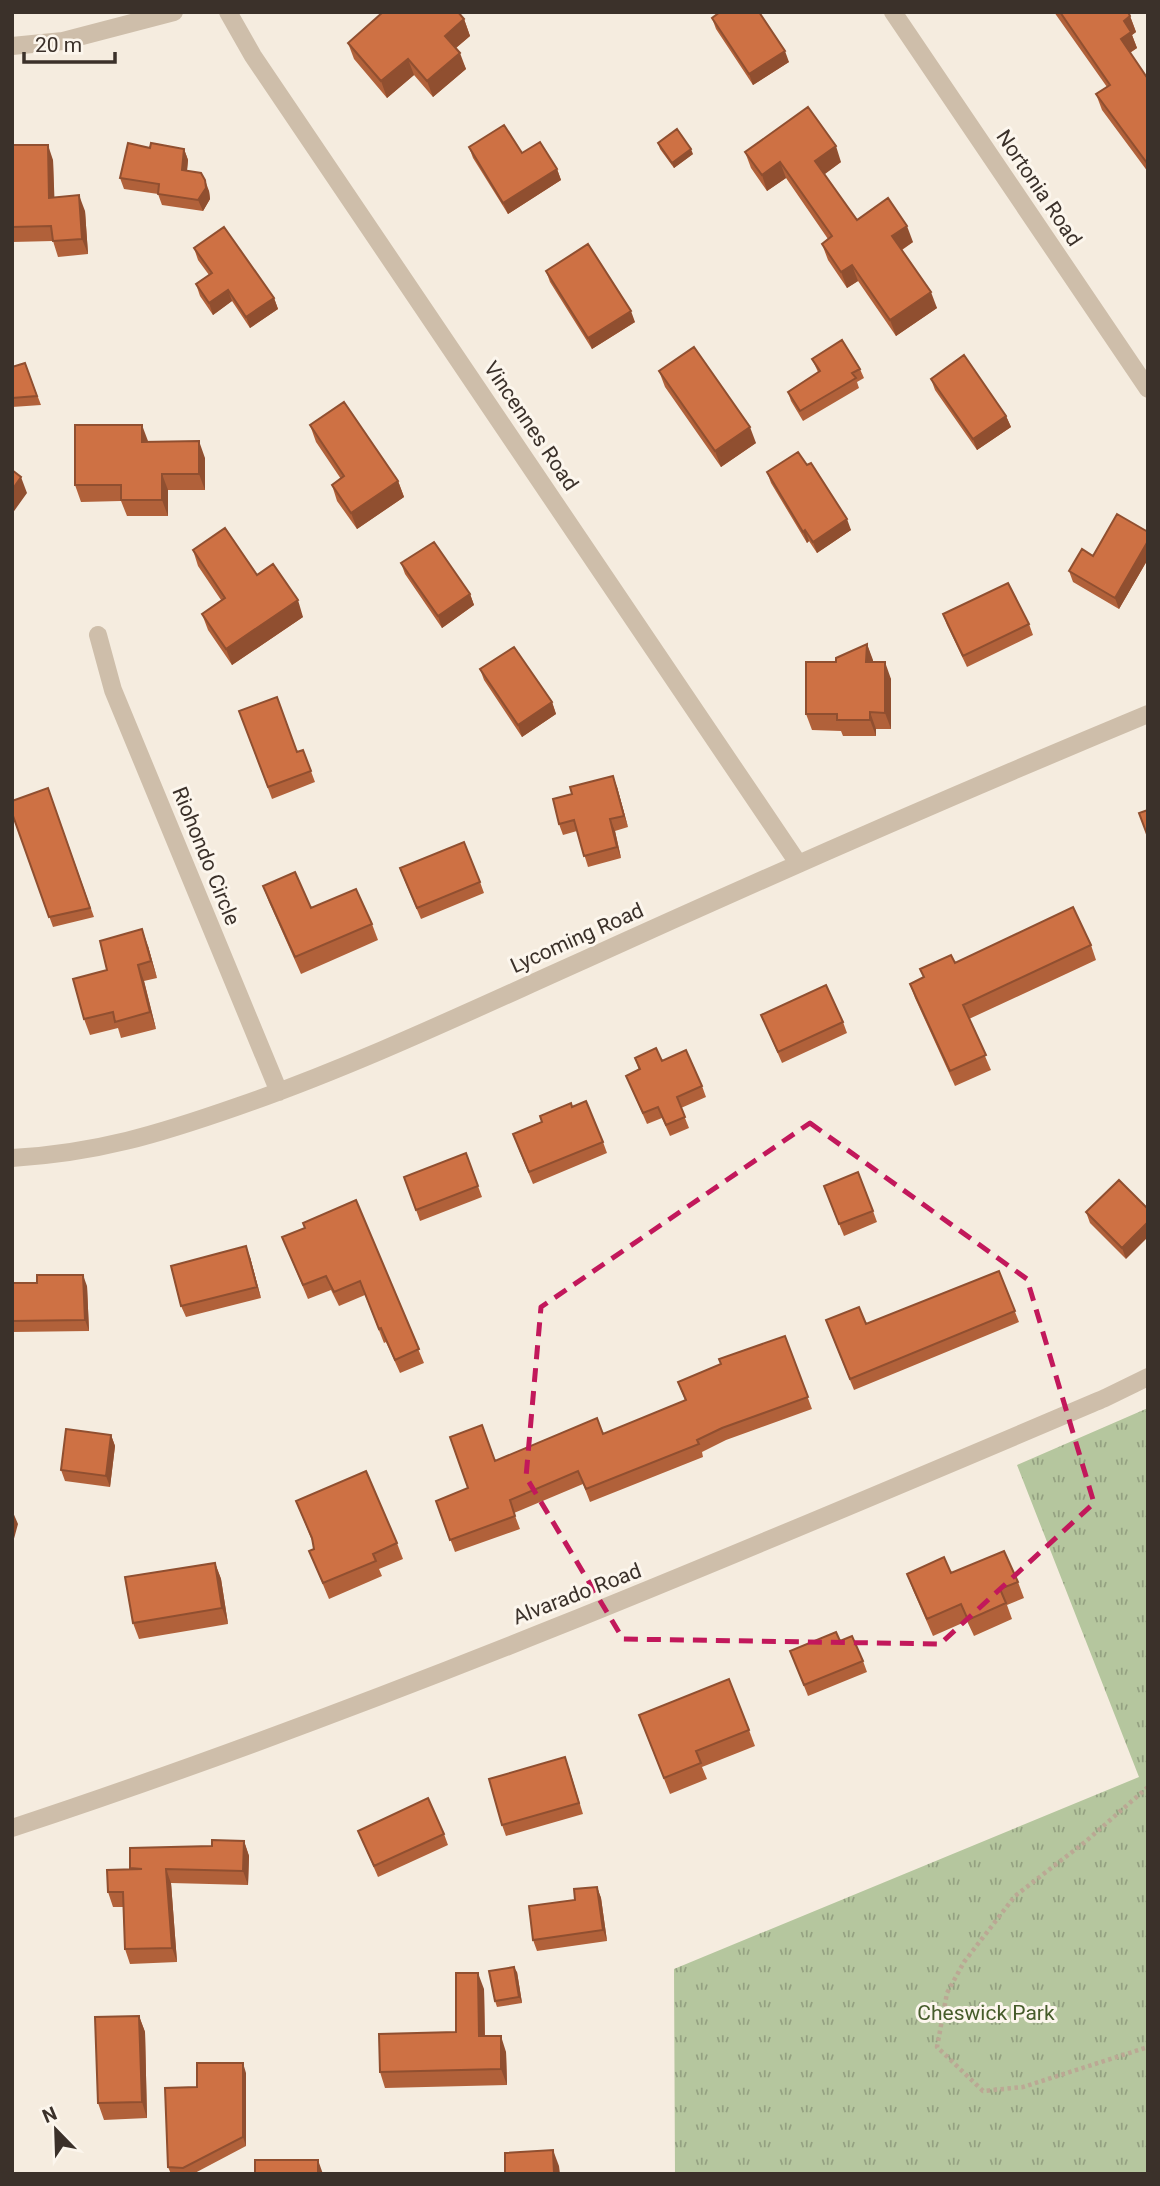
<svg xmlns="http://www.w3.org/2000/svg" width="1160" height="2186" font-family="Roboto,sans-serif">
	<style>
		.grass { fill: url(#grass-tufts) }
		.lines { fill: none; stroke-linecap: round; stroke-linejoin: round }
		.path { stroke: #bba894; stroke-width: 4.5; stroke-dasharray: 3.5 3.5; stroke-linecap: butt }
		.street { stroke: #cebeaa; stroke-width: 18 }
		.wall { fill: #b1613a }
		.shaded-wall { fill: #904f30 }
		.building { fill: #ce7144; stroke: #904f30; stroke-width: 2 }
		.marked { fill: none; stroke: #c2185b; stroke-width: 5; stroke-dasharray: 14 9; stroke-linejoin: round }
		.labels { text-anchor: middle; stroke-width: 6; stroke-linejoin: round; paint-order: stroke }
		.street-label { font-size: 21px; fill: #3b312a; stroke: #fcf6ed }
		.park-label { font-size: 21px; fill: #465c2b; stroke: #fcf6ed }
	</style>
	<defs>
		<pattern id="grass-tufts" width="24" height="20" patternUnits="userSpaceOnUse" patternTransform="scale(1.75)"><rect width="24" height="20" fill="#b5c69e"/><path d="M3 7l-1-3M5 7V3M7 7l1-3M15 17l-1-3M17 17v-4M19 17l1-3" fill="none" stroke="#94a181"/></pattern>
	</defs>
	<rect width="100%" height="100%" fill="#f5ecdf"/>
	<path class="grass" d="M 1148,1408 L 1148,2174 L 675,2174 L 674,1969 L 1139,1777 L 1017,1465 Z"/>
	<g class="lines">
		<path class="path" d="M 1148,1787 L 1085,1842 L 1015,1896 L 964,1962 L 947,1993 L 937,2047 L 983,2091 L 1023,2087 L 1148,2047"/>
		<path class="street" d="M 228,12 L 253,56 L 798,863
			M 893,12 L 1148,389
			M 12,46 L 63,41 L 174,12
			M 98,635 L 113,690 L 279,1092
			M 12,1158 C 97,1153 159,1134 239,1106 C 357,1065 470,1011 584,960 C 771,875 958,793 1148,714
			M 12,1828 C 384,1705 745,1551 1105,1398 L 1148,1377"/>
	</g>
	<path class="wall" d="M 1054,12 L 1128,12 L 1130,16 L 1136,32 L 1132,35 L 1137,48 L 1130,53 L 1148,79 L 1148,172 L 1102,110 L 1096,94 L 1107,87 Z
		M 712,18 L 789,62 L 753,85 L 716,29 Z
		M 464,19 L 470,36 L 456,48 L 466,69 L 433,97 L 414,75 L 387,98 L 354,59 L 348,43 Z
		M 658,143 L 693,154 L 674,168 L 660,149 Z
		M 12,145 L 53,160 L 54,198 L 85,211 L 88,254 L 58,257 L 53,241 L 12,242 Z
		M 469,147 L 522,153 L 557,169 L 561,180 L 508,214 L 473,158 Z
		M 150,148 L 184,149 L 188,160 L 187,170 L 209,191 L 210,199 L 203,211 L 162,205 L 158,194 L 124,189 L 120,178 Z
		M 745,152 L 841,162 L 824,174 L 857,220 L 913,242 L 902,250 L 937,308 L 896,336 L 858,281 L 847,288 L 828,260 L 822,244 L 828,239 L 786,178 L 767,191 L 751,168 Z
		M 194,248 L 274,298 L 278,309 L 250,328 L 232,301 L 213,315 L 200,296 L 196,284 L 209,275 L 198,260 Z
		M 546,271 L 635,322 L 592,349 L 550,282 Z
		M 812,359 L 860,369 L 864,378 L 857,382 L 859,388 L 803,421 L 791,401 L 788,392 L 818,372 Z
		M 25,363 L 41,405 L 12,407 L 12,367 Z
		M 659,371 L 756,443 L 721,467 L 665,387 Z
		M 931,379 L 1006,416 L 1011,427 L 977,450 L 935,390 Z
		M 310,425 L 398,481 L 404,497 L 357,529 L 337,501 L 332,485 L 341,479 L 316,442 Z
		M 148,442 L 205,458 L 205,490 L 168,490 L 168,516 L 127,516 L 121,501 L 81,502 L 75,485 Z
		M 807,465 L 851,530 L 817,553 L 809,541 L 807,543 L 771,483 L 767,472 Z
		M 1148,532 L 1148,559 L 1119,609 L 1073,582 L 1069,571 L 1093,556 Z
		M 193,550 L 257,575 L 303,617 L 232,665 L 208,630 L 202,614 L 221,600 L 198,566 Z
		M 401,563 L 470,594 L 474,605 L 442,628 L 405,574 Z
		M 943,614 L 1029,624 L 1033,635 L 967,667 L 947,625 Z
		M 867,644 L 873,662 L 891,679 L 891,729 L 876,729 L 876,736 L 843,736 L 841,731 L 812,730 L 806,714 L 836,662 Z
		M 480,669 L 552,702 L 556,714 L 522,737 L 484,680 Z
		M 239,711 L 297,752 L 303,750 L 315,782 L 272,799 Z
		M 617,787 L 628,827 L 615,831 L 621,858 L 588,867 L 577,831 L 563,835 L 559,824 Z
		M 48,788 L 94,917 L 53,927 L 12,813 Z
		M 404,879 L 480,882 L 484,893 L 421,919 Z
		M 263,886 L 311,908 L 372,924 L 378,940 L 301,974 L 269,902 Z
		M 1091,945 L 1096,960 L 969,1019 L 991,1070 L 955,1086 L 915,998 L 910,984 L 955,963 Z
		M 148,946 L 157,978 L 144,981 L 156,1029 L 121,1038 L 118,1028 L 90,1035 L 84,1019 L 107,970 Z
		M 761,1015 L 843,1022 L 847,1033 L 782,1063 Z
		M 635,1058 L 662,1061 L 702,1086 L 706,1097 L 681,1108 L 689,1128 L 670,1136 L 662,1118 L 647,1124 L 626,1076 L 639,1070 Z
		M 572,1107 L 603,1142 L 607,1153 L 533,1184 L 517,1145 L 542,1122 Z
		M 466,1153 L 482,1197 L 420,1221 L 404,1177 Z
		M 1119,1180 L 1126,1259 L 1090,1223 L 1086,1212 Z
		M 828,1197 L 873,1211 L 877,1222 L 844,1236 Z
		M 356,1200 L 424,1363 L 400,1373 L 386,1342 L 384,1343 L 365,1295 L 339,1306 L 331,1290 L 308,1299 L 282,1237 L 304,1228 Z
		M 250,1257 L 261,1298 L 186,1317 L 181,1306 Z
		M 999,1271 L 1019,1322 L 854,1390 L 830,1331 L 866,1324 Z
		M 12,1283 L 87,1286 L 89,1331 L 12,1332 Z
		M 785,1336 L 812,1409 L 726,1440 L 702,1452 L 703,1457 L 590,1502 L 583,1484 L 514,1513 L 520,1529 L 455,1552 L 436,1501 L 468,1488 L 495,1461 L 603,1434 L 685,1400 L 678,1382 L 721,1364 Z
		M 111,1435 L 115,1446 L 110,1487 L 65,1481 L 61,1470 Z
		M 296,1501 L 397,1543 L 403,1559 L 379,1569 L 382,1576 L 329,1599 L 309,1551 L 314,1549 L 313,1543 Z
		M 215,1563 L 221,1579 L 228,1624 L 139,1639 L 133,1623 Z
		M 951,1573 L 1018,1582 L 1024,1598 L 1007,1605 L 1012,1619 L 974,1636 L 967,1621 L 933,1636 L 913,1590 L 907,1574 Z
		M 840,1641 L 863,1661 L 867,1672 L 808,1696 L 790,1651 Z
		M 749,1730 L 755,1746 L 702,1767 L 707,1779 L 670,1794 L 645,1731 Z
		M 569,1768 L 583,1814 L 506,1836 L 502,1825 Z
		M 358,1831 L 444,1834 L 448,1845 L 378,1877 Z
		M 244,1841 L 249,1856 L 248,1885 L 171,1883 L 177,1962 L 130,1964 L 125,1949 L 123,1907 L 113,1907 L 108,1892 L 131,1869 L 130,1868 L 212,1846 Z
		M 597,1887 L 601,1898 L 607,1941 L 537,1951 L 533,1940 L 575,1900 Z
		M 517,1972 L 522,2003 L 497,2007 L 495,2001 Z
		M 484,1989 L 485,2036 L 506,2052 L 507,2085 L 385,2088 L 380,2072 L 456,2032 Z
		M 139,2016 L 145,2032 L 147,2118 L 104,2120 L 98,2103 Z
		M 246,2073 L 246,2146 L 193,2174 L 171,2174 L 168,2167 L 197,2087 Z"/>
	<path class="shaded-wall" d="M 1130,16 L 1136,32 L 1132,35 L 1137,48 L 1126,55 L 1121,39 L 1124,21 Z
		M 464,19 L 470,36 L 451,52 L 445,36 Z
		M 785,51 L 789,62 L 753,85 L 749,74 Z
		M 460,53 L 466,69 L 433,97 L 427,81 Z
		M 408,59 L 414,75 L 387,98 L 381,81 Z
		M 48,145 L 53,160 L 55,213 L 49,198 Z
		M 836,146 L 841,162 L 821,177 L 815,161 Z
		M 184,149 L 188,160 L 186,181 L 182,170 Z
		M 691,149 L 693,154 L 674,168 L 672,163 Z
		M 780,162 L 786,178 L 767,191 L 762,175 Z
		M 557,169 L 561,180 L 508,214 L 503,203 Z
		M 205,180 L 209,191 L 210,199 L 203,211 L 198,200 Z
		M 79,195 L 85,211 L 88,254 L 82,239 Z
		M 907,226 L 913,242 L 898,252 L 892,236 Z
		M 852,265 L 858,281 L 847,288 L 841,272 Z
		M 228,290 L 232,301 L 213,315 L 209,303 Z
		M 931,292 L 937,308 L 896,336 L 890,320 Z
		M 274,298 L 278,309 L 250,328 L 246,317 Z
		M 631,311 L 635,322 L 592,349 L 588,338 Z
		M 1006,416 L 1011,427 L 977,450 L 973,439 Z
		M 142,425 L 148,441 L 142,442 Z
		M 750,427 L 756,443 L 721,467 L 715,451 Z
		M 199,441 L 205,458 L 205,490 L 199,474 Z
		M 162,474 L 168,490 L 168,516 L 162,500 Z
		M 21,477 L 27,493 L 12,514 L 12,490 Z
		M 398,481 L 404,497 L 357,529 L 351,513 Z
		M 847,519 L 851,530 L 817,553 L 813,542 Z
		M 805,530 L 809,541 L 807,543 L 803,532 Z
		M 1148,541 L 1148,559 L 1119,609 L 1115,598 Z
		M 470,594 L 474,605 L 442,628 L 438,616 Z
		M 298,600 L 303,617 L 232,665 L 226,649 Z
		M 867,644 L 873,660 L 872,678 L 866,662 Z
		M 885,662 L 891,679 L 891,729 L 885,713 Z
		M 552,702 L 556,714 L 522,737 L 518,725 Z
		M 870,712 L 876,729 L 876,736 L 870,720 Z
		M 613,776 L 617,787 L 628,827 L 624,816 Z
		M 610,819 L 615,831 L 621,858 L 617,847 Z
		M 142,929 L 148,946 L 157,978 L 151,961 Z
		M 138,965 L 144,981 L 156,1029 L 150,1012 Z
		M 1148,1222 L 1148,1237 L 1126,1259 L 1122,1248 Z
		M 246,1246 L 250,1257 L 261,1298 L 257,1287 Z
		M 83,1275 L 87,1286 L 89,1331 L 85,1320 Z
		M 111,1435 L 115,1446 L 110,1487 L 106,1476 Z
		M 12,1510 L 18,1524 L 12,1546 Z
		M 215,1563 L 221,1579 L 228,1624 L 222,1608 Z
		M 244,1841 L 249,1856 L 248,1885 L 243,1871 Z
		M 166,1869 L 171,1883 L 177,1962 L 172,1948 Z
		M 597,1887 L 601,1898 L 607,1941 L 603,1930 Z
		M 514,1967 L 517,1972 L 522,2003 L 519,1997 Z
		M 478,1973 L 484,1989 L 485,2053 L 479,2036 Z
		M 139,2016 L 145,2032 L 147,2118 L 142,2102 Z
		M 501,2036 L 506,2052 L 507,2085 L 501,2069 Z
		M 243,2063 L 246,2073 L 246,2146 L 243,2137 Z
		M 553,2150 L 559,2166 L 560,2174 L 554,2174 Z
		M 318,2160 L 323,2174 L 318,2174 Z"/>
	<path class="building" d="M 383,12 L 458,12 L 464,19 L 445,36 L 460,53 L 427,81 L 408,59 L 381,81 L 348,43 Z
		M 720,12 L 759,12 L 785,51 L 749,74 L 712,18 Z
		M 1060,12 L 1128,12 L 1130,16 L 1124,21 L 1131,32 L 1121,39 L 1148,79 L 1148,162 L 1147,163 L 1096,94 L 1110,85 Z
		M 808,107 L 836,146 L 815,161 L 857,220 L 888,198 L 907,226 L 892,236 L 931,292 L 890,320 L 852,265 L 841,272 L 822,244 L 832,236 L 780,162 L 762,175 L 745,152 Z
		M 504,125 L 522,153 L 540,142 L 557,169 L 503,203 L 469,147 Z
		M 677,129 L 691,149 L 672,163 L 658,143 Z
		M 128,143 L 150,148 L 151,143 L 184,149 L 182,170 L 201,173 L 205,180 L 206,188 L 198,200 L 158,194 L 159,184 L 120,178 Z
		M 12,145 L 48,145 L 49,198 L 79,195 L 82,239 L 53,241 L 51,226 L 12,227 Z
		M 224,227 L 274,298 L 246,317 L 228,290 L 209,303 L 196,284 L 212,273 L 194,248 Z
		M 588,244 L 631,311 L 588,338 L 546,271 Z
		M 842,340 L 860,369 L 852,373 L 856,378 L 800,411 L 788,392 L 820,371 L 812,359 Z
		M 694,347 L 750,427 L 715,451 L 659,371 Z
		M 964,355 L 1006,416 L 973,439 L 931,379 Z
		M 25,363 L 37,396 L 12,398 L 12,367 Z
		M 344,402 L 398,481 L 351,513 L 332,485 L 344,476 L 310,425 Z
		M 75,425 L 142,425 L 142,442 L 199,441 L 199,474 L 162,474 L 162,500 L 121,500 L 121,485 L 75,485 Z
		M 798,452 L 807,465 L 811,463 L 847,519 L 813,542 L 805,530 L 803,532 L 767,472 Z
		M 12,470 L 21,477 L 12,490 Z
		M 1117,514 L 1148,532 L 1148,541 L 1115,598 L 1069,571 L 1082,549 L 1093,556 Z
		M 225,528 L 257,575 L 273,564 L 298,600 L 226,649 L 202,614 L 225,598 L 193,550 Z
		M 434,542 L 470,594 L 438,616 L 401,563 Z
		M 1008,583 L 1029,624 L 963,656 L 943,614 Z
		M 867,644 L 866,662 L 885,662 L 885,713 L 870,712 L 870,720 L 837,720 L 837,714 L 806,714 L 806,662 L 836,662 L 836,658 Z
		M 514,647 L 552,702 L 518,725 L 480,669 Z
		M 277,697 L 297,752 L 303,750 L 311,771 L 268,787 L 239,711 Z
		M 613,776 L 624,816 L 610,819 L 617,847 L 584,856 L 574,820 L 559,824 L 553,799 L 572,794 L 570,787 Z
		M 48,788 L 90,908 L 49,917 L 12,813 L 12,801 Z
		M 1148,810 L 1148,837 L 1139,813 Z
		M 464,842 L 480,882 L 417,908 L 400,868 Z
		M 295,872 L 311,908 L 356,889 L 372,924 L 295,957 L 263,886 Z
		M 1073,907 L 1091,945 L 963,1005 L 986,1055 L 950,1071 L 910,984 L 924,977 L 920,969 L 951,955 L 955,963 Z
		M 142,929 L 151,961 L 138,965 L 150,1012 L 115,1022 L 113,1012 L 84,1019 L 73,979 L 107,970 L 100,941 Z
		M 826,985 L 843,1022 L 778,1052 L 761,1015 Z
		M 656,1048 L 662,1061 L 686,1050 L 702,1086 L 677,1097 L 685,1117 L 666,1125 L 658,1107 L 643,1113 L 626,1076 L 640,1069 L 635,1058 Z
		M 586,1101 L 603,1142 L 529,1172 L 513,1134 L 542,1122 L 540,1116 L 571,1103 L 572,1107 Z
		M 466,1153 L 478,1186 L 416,1210 L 404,1177 Z
		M 858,1172 L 873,1211 L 839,1224 L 824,1186 Z
		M 1119,1180 L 1148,1209 L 1148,1222 L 1122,1248 L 1086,1212 Z
		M 356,1200 L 419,1349 L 395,1360 L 381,1328 L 379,1329 L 360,1281 L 334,1292 L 326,1276 L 303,1285 L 282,1237 L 305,1228 L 303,1223 Z
		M 246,1246 L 257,1287 L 181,1306 L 171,1266 Z
		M 999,1271 L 1015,1311 L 850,1379 L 826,1320 L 859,1307 L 866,1324 Z
		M 37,1275 L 83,1275 L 85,1320 L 12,1321 L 12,1283 L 37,1283 Z
		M 785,1336 L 808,1397 L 722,1428 L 697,1440 L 699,1444 L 586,1489 L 578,1471 L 510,1500 L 515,1516 L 450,1540 L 436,1501 L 468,1488 L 450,1437 L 482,1425 L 495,1461 L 597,1418 L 603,1434 L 686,1400 L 678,1382 L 721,1364 L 719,1359 Z
		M 66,1429 L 111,1435 L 106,1476 L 61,1470 Z
		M 366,1471 L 397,1543 L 373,1554 L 376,1561 L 323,1583 L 309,1551 L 314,1549 L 312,1538 L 296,1501 Z
		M 1004,1551 L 1018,1582 L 1000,1589 L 1006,1603 L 968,1620 L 961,1604 L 927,1619 L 907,1574 L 944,1557 L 951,1573 Z
		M 215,1563 L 222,1608 L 133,1623 L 125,1577 Z
		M 836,1632 L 840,1641 L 852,1636 L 863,1661 L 804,1685 L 790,1651 Z
		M 729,1679 L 749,1730 L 696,1751 L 701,1763 L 664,1778 L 639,1715 Z
		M 565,1757 L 579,1803 L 502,1825 L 489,1779 Z
		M 428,1798 L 444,1834 L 374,1866 L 358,1831 Z
		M 212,1840 L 244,1841 L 243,1871 L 166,1869 L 172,1948 L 125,1949 L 123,1892 L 108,1892 L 107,1870 L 142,1869 L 130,1868 L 130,1848 L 212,1846 Z
		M 597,1887 L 603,1930 L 533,1940 L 529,1906 L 575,1900 L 574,1889 Z
		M 514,1967 L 519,1997 L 495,2001 L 489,1971 Z
		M 456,1973 L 478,1973 L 479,2036 L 501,2036 L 501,2069 L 380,2072 L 379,2034 L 456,2032 Z
		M 139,2016 L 142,2102 L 98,2103 L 95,2017 Z
		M 197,2063 L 243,2063 L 243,2137 L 183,2168 L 168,2167 L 165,2088 L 197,2087 Z
		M 553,2150 L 554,2174 L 505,2174 L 505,2153 Z
		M 255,2160 L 318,2160 L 318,2174 L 255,2174 Z"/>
	<path class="marked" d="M 810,1123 L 1027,1279 L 1094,1503 L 940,1644 L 623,1639 L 526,1477 L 541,1307 Z"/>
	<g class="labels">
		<g class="street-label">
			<text transform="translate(1039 188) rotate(56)" y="7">Nortonia Road</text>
			<text transform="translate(531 426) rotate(56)" y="7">Vincennes Road</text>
			<text transform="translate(206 856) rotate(68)" y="7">Riohondo Circle</text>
			<text transform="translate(577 938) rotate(-24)" y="7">Lycoming Road</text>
			<text transform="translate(577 1594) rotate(-21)" y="7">Alvarado Road</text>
		</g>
		<g class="park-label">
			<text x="986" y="2020">Cheswick Park</text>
		</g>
	</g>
	<rect width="1160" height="2186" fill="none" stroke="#3b312a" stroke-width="28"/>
	<g transform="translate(56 2130) rotate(337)" stroke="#fcf6ed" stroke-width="5" paint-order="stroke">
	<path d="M0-5L12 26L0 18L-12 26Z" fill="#3b312a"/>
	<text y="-10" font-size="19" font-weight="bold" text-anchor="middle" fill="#3b312a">N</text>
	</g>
	<path d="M24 52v10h91v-10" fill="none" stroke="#3b312a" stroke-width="3.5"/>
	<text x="35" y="52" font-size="21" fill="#3b312a" stroke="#fcf6ed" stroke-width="5" paint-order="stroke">20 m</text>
</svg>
